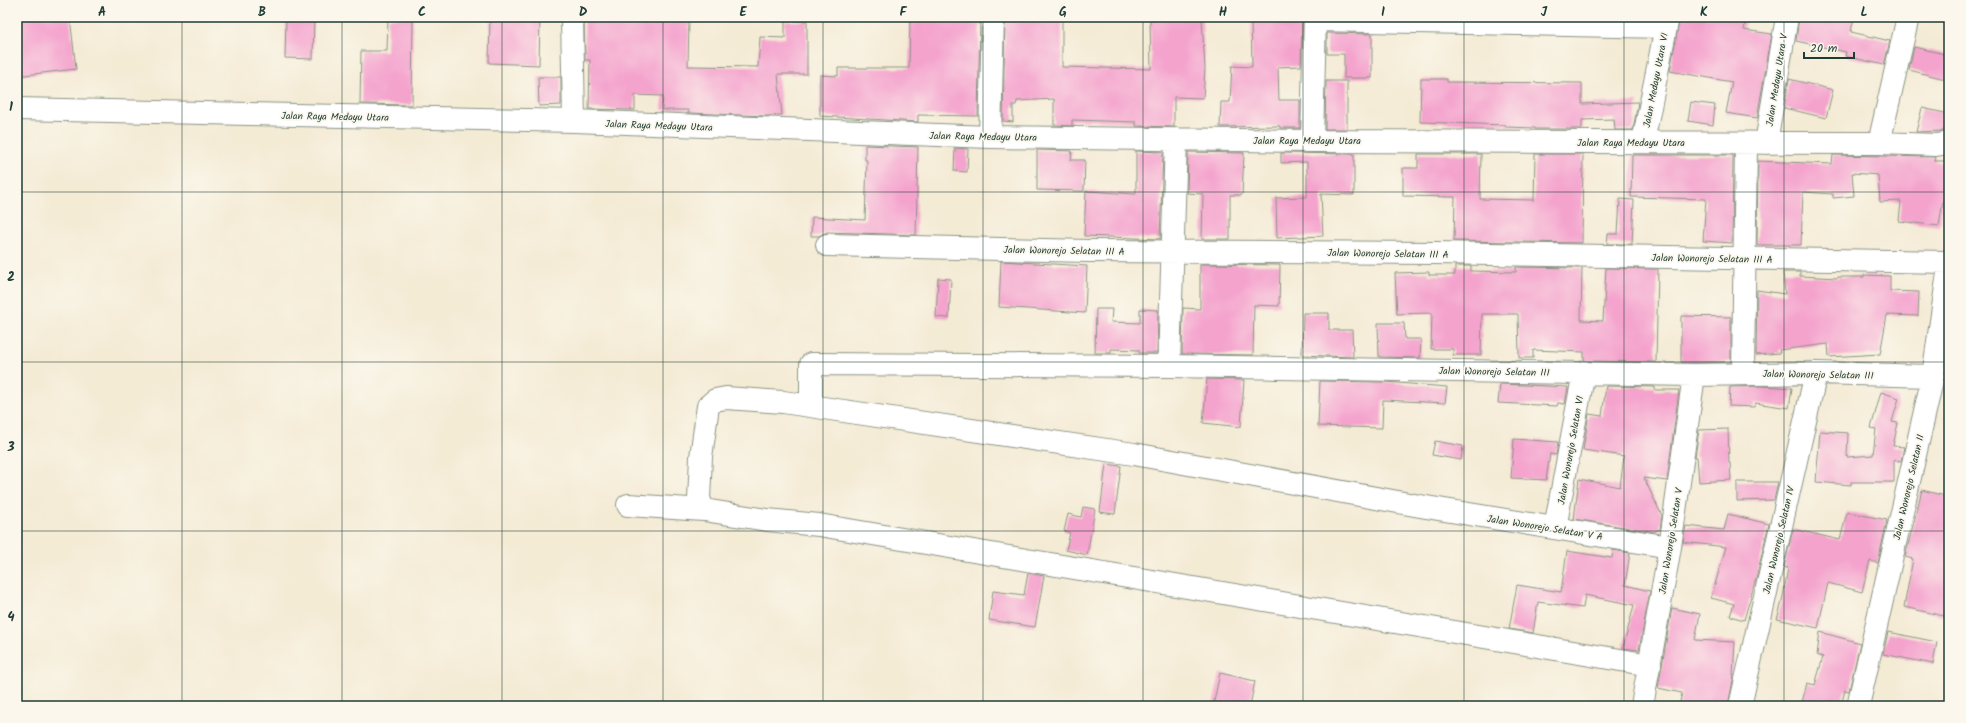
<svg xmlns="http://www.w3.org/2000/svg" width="1966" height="723" font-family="Kalam,sans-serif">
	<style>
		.building { fill: #f4a3cd }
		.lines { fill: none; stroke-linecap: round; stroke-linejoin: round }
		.minor-casing { stroke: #8a9484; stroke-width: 24 }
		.minor { stroke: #fff; stroke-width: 22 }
		.grid { fill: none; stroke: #1f3d34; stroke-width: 1; stroke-opacity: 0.55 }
		.labels { text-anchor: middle; stroke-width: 3.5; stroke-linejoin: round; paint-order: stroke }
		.street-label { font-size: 10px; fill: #1f3d34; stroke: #fbf7ec }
		.neatline { fill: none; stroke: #1f3d34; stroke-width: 1.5 }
		.grid-label { font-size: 13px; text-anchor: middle; font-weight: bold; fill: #1f3d34 }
	</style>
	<rect width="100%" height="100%" fill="#fbf7ec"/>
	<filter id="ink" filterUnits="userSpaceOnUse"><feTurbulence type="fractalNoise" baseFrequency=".025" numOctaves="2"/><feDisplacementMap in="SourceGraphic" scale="8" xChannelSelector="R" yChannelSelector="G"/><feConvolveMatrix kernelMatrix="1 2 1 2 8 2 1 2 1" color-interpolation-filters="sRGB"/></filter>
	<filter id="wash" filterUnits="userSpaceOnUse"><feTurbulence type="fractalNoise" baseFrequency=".012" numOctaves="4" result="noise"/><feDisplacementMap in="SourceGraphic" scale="16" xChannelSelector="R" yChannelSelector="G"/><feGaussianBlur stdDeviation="0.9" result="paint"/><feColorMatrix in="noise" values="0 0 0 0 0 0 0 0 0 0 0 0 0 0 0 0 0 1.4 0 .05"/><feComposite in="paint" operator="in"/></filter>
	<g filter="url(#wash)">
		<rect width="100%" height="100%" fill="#f4ebd5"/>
		<g id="blocks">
			<path class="building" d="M 39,17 L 70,17 L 76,69 L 17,76 L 17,19 Z
				M 286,17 L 314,17 L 313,59 L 285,58 Z
				M 490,17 L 540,17 L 539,65 L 489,63 Z
				M 584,17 L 689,20 L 688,66 L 758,67 L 760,37 L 785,38 L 785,21 L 807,21 L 807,74 L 778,74 L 782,115 L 767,116 L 688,113 L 688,110 L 662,110 L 663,96 L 635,95 L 635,110 L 589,109 L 590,60 L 585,60 Z
				M 910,17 L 980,17 L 978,116 L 918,115 L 918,122 L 820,116 L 820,75 L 838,76 L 838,68 L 909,68 Z
				M 1005,17 L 1062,17 L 1062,67 L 1151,69 L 1150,19 L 1202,19 L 1205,68 L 1203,98 L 1174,97 L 1174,127 L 1136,126 L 1136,122 L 1072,120 L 1072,126 L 1054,125 L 1054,99 L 1017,101 L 1016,105 L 1013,105 L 1013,122 L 1003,121 Z
				M 1251,17 L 1302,17 L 1301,66 L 1278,67 L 1279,100 L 1300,100 L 1300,128 L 1280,128 L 1280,126 L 1220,127 L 1221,102 L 1230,102 L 1232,66 L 1252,67 Z
				M 1680,17 L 1746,17 L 1744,30 L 1772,34 L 1757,118 L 1726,113 L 1732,82 L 1670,71 Z
				M 1799,17 L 1854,17 L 1851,32 L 1890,41 L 1884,65 L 1845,56 L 1846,52 L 1796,41 Z
				M 388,18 L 413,18 L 412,105 L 360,104 L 361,51 L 387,51 Z
				M 1327,33 L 1372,34 L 1372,78 L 1344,78 L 1344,54 L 1327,54 Z
				M 1914,47 L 1949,55 L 1949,80 L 1909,70 Z
				M 538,77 L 561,77 L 561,105 L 539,106 Z
				M 1421,79 L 1447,79 L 1447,82 L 1582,83 L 1582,104 L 1638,102 L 1633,130 L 1615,130 L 1614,119 L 1582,120 L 1582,129 L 1535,129 L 1535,128 L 1506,127 L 1506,125 L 1420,122 Z
				M 1789,79 L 1833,90 L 1826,118 L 1784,108 Z
				M 1326,81 L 1347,81 L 1347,129 L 1325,129 Z
				M 1691,102 L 1715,105 L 1713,125 L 1688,121 Z
				M 1922,108 L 1949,114 L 1944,131 L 1916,132 Z
				M 865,145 L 918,147 L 916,235 L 827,232 L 819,236 L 811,236 L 812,217 L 865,220 L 867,160 L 865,160 Z
				M 955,148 L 968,149 L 967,172 L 954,171 Z
				M 1037,150 L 1072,151 L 1071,160 L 1085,160 L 1084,191 L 1037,190 Z
				M 1136,151 L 1163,152 L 1160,239 L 1084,236 L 1086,191 L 1136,194 Z
				M 1188,152 L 1244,153 L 1242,195 L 1230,195 L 1230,239 L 1202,239 L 1203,194 L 1187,193 Z
				M 1281,153 L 1354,154 L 1354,195 L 1321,194 L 1323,236 L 1277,238 L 1276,198 L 1307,197 L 1307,162 L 1281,163 Z
				M 1418,154 L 1481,154 L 1480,199 L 1534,200 L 1535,154 L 1583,154 L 1582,243 L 1454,241 L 1455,197 L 1403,196 L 1403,168 L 1418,168 Z
				M 1632,155 L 1733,155 L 1732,243 L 1703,241 L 1706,199 L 1631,197 Z
				M 1833,155 L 1936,157 L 1935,161 L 1949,161 L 1949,202 L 1943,201 L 1939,226 L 1899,221 L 1901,201 L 1880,202 L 1878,175 L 1852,173 L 1854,196 L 1833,198 L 1833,194 L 1803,192 L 1801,245 L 1757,245 L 1758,161 L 1832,164 Z
				M 1620,199 L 1634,200 L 1632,244 L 1607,244 L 1608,234 L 1618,234 Z
				M 1001,261 L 1087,266 L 1085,313 L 999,307 Z
				M 1200,264 L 1280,265 L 1279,306 L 1254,305 L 1253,355 L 1182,354 L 1183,308 L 1200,309 Z
				M 1455,266 L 1471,266 L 1471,271 L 1516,272 L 1516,267 L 1582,268 L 1581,320 L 1603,321 L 1606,268 L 1658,269 L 1656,362 L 1588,361 L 1584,360 L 1584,352 L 1533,350 L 1533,358 L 1519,358 L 1518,314 L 1482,314 L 1481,355 L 1453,355 L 1453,349 L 1431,349 L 1432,313 L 1397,314 L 1395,273 L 1429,272 L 1429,275 L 1455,275 Z
				M 1783,272 L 1800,272 L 1800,276 L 1838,278 L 1838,277 L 1864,277 L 1864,275 L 1890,276 L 1890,291 L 1919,292 L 1918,316 L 1887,315 L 1880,354 L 1829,357 L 1828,344 L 1779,350 L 1780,353 L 1756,355 L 1757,290 L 1785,294 Z
				M 938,278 L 951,279 L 949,318 L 936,317 Z
				M 1096,309 L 1112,309 L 1111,322 L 1140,323 L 1140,309 L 1158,310 L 1157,353 L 1139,353 L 1139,350 L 1111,349 L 1111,353 L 1095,353 Z
				M 1303,313 L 1329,313 L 1329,330 L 1352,330 L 1353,357 L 1302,355 Z
				M 1681,316 L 1731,317 L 1731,362 L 1681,362 Z
				M 1378,323 L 1404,323 L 1405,339 L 1421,339 L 1420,358 L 1379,357 Z
				M 1207,379 L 1244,380 L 1241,427 L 1203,423 Z
				M 1320,381 L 1386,382 L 1447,387 L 1445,403 L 1383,400 L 1382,428 L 1318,426 Z
				M 1500,384 L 1524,385 L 1568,387 L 1565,404 L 1558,403 L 1557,406 L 1538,405 L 1498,403 Z
				M 1606,386 L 1655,387 L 1655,390 L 1679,390 L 1667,481 L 1644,478 L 1662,516 L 1660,529 L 1654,532 L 1574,519 L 1579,479 L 1620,487 L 1624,456 L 1583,450 L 1589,414 L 1602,416 Z
				M 1761,386 L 1792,388 L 1789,408 L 1755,403 L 1755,407 L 1729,406 L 1730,387 Z
				M 1881,392 L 1899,398 L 1892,422 L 1898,423 L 1893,446 L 1904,447 L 1901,461 L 1894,460 L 1894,482 L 1851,482 L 1851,485 L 1816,482 L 1820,431 L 1848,433 L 1847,457 L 1873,455 L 1876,429 L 1871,428 Z
				M 1728,429 L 1729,463 L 1730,463 L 1731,480 L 1699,482 L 1697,457 L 1695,457 L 1699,430 Z
				M 1514,439 L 1558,442 L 1556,455 L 1550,454 L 1546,480 L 1511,478 Z
				M 1435,441 L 1463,446 L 1461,460 L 1432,455 Z
				M 1106,464 L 1121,466 L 1115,514 L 1100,512 Z
				M 1737,482 L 1778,482 L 1774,500 L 1737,501 Z
				M 1922,490 L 1949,497 L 1949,591 L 1944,616 L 1904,607 L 1913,559 L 1905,557 Z
				M 1083,507 L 1095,509 L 1087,555 L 1066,550 L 1070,533 L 1064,531 L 1068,514 L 1081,517 Z
				M 1847,512 L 1887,520 L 1878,563 L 1870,561 L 1862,592 L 1828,583 L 1818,628 L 1777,619 L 1782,602 L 1788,568 L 1784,567 L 1793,529 L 1840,540 Z
				M 1728,514 L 1769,524 L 1757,575 L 1744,620 L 1730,616 L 1734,604 L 1711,598 L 1726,547 L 1683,542 L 1686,526 L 1724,530 Z
				M 1613,550 L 1630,553 L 1625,585 L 1650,591 L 1639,650 L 1623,648 L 1634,605 L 1585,595 L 1583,608 L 1538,602 L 1533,633 L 1509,629 L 1517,585 L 1561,592 L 1567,551 L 1612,558 Z
				M 1028,573 L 1044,576 L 1035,627 L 989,620 L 993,591 L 1024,595 Z
				M 1672,608 L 1700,614 L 1695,640 L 1735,642 L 1733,675 L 1734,675 L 1728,706 L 1679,706 L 1682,693 L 1658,688 Z
				M 1820,632 L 1860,643 L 1849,691 L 1845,690 L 1841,706 L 1801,706 L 1807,683 L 1815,685 L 1823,657 L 1817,655 Z
				M 1888,632 L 1937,642 L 1933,664 L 1883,654 Z
				M 1220,673 L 1255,681 L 1250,706 L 1213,706 Z"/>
		</g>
	</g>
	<g filter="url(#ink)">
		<use href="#blocks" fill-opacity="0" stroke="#8a9484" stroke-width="1"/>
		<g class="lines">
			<defs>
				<path id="minor" d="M 572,17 L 574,121
					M 1315,20 L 1666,27
					M 17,109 L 574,121 L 990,137 L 1312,141 L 1879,143 L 1936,145 L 1949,143
					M 990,137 L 993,17
					M 1176,139 L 1169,366 L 1694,375 L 1816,373 L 1933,376
					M 1312,141 L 1315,17
					M 1643,142 L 1668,17
					M 1766,143 L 1787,17
					M 1879,143 L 1908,17
					M 827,245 L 1089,251 L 1436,253 L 1949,262
					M 1743,374 L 1746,143
					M 811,406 L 811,364 L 1169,366
					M 628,505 L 704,510 L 767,520 L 819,525 L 1650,665
					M 704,510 L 699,499 L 701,457 L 708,406 L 715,400 L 726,398 L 783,402 L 1134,454 L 1420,506 L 1670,547
					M 1555,528 L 1584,372
					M 1642,706 L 1670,547 L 1694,375
					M 1740,706 L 1816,373
					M 1858,706 L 1933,376 L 1949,266"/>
			</defs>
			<use href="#minor" class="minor-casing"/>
			<use href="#minor" class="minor"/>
		</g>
	</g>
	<path class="grid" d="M 182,17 L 182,706M 342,17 L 342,706M 502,17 L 502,706M 663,17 L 663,706M 823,17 L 823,706M 983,17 L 983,706M 1143,17 L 1143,706M 1303,17 L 1303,706M 1464,17 L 1464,706M 1624,17 L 1624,706M 1784,17 L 1784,706M 17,192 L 1949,192M 17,362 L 1949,362M 17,531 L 1949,531"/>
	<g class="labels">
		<g class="street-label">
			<text transform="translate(1655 80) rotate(-79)" y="4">Jalan Medayu Utara VI</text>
			<text transform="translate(1776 80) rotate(-81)" y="4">Jalan Medayu Utara V</text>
			<text transform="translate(335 116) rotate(1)" y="4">Jalan Raya Medayu Utara</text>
			<text transform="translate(659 125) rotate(2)" y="4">Jalan Raya Medayu Utara</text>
			<text transform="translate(983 136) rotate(1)" y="4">Jalan Raya Medayu Utara</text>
			<text x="1307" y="144">Jalan Raya Medayu Utara</text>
			<text x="1631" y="146">Jalan Raya Medayu Utara</text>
			<text transform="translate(1064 250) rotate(1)" y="4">Jalan Wonorejo Selatan III A</text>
			<text transform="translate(1388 253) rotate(1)" y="4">Jalan Wonorejo Selatan III A</text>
			<text transform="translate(1712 258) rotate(1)" y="4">Jalan Wonorejo Selatan III A</text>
			<text transform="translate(1494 371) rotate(1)" y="4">Jalan Wonorejo Selatan III</text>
			<text transform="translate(1818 374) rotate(1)" y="4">Jalan Wonorejo Selatan III</text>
			<text transform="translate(1570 450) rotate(-80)" y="4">Jalan Wonorejo Selatan VI</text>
			<text transform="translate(1908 487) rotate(-77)" y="4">Jalan Wonorejo Selatan II</text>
			<text transform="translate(1545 527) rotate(9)" y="4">Jalan Wonorejo Selatan V A</text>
			<text transform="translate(1778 540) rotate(-77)" y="4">Jalan Wonorejo Selatan IV</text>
			<text transform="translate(1670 541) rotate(-81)" y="4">Jalan Wonorejo Selatan V</text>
		</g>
	</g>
	<rect width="1966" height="723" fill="none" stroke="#fbf7ec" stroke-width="44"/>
	<path d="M1804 52v6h50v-6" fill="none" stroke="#1f3d34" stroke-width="2"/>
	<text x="1810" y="52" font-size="12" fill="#1f3d34" stroke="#fbf7ec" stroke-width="3" paint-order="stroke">20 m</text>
	<rect x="22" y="22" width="1922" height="679" class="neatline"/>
	<g class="grid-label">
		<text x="102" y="16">A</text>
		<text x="262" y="16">B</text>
		<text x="422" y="16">C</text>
		<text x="583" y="16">D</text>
		<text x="743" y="16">E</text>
		<text x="903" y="16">F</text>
		<text x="1063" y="16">G</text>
		<text x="1223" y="16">H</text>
		<text x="1383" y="16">I</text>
		<text x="1544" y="16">J</text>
		<text x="1704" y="16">K</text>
		<text x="1864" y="16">L</text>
		<text x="11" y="111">1</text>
		<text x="11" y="281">2</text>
		<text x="11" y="451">3</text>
		<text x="11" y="621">4</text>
	</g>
</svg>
